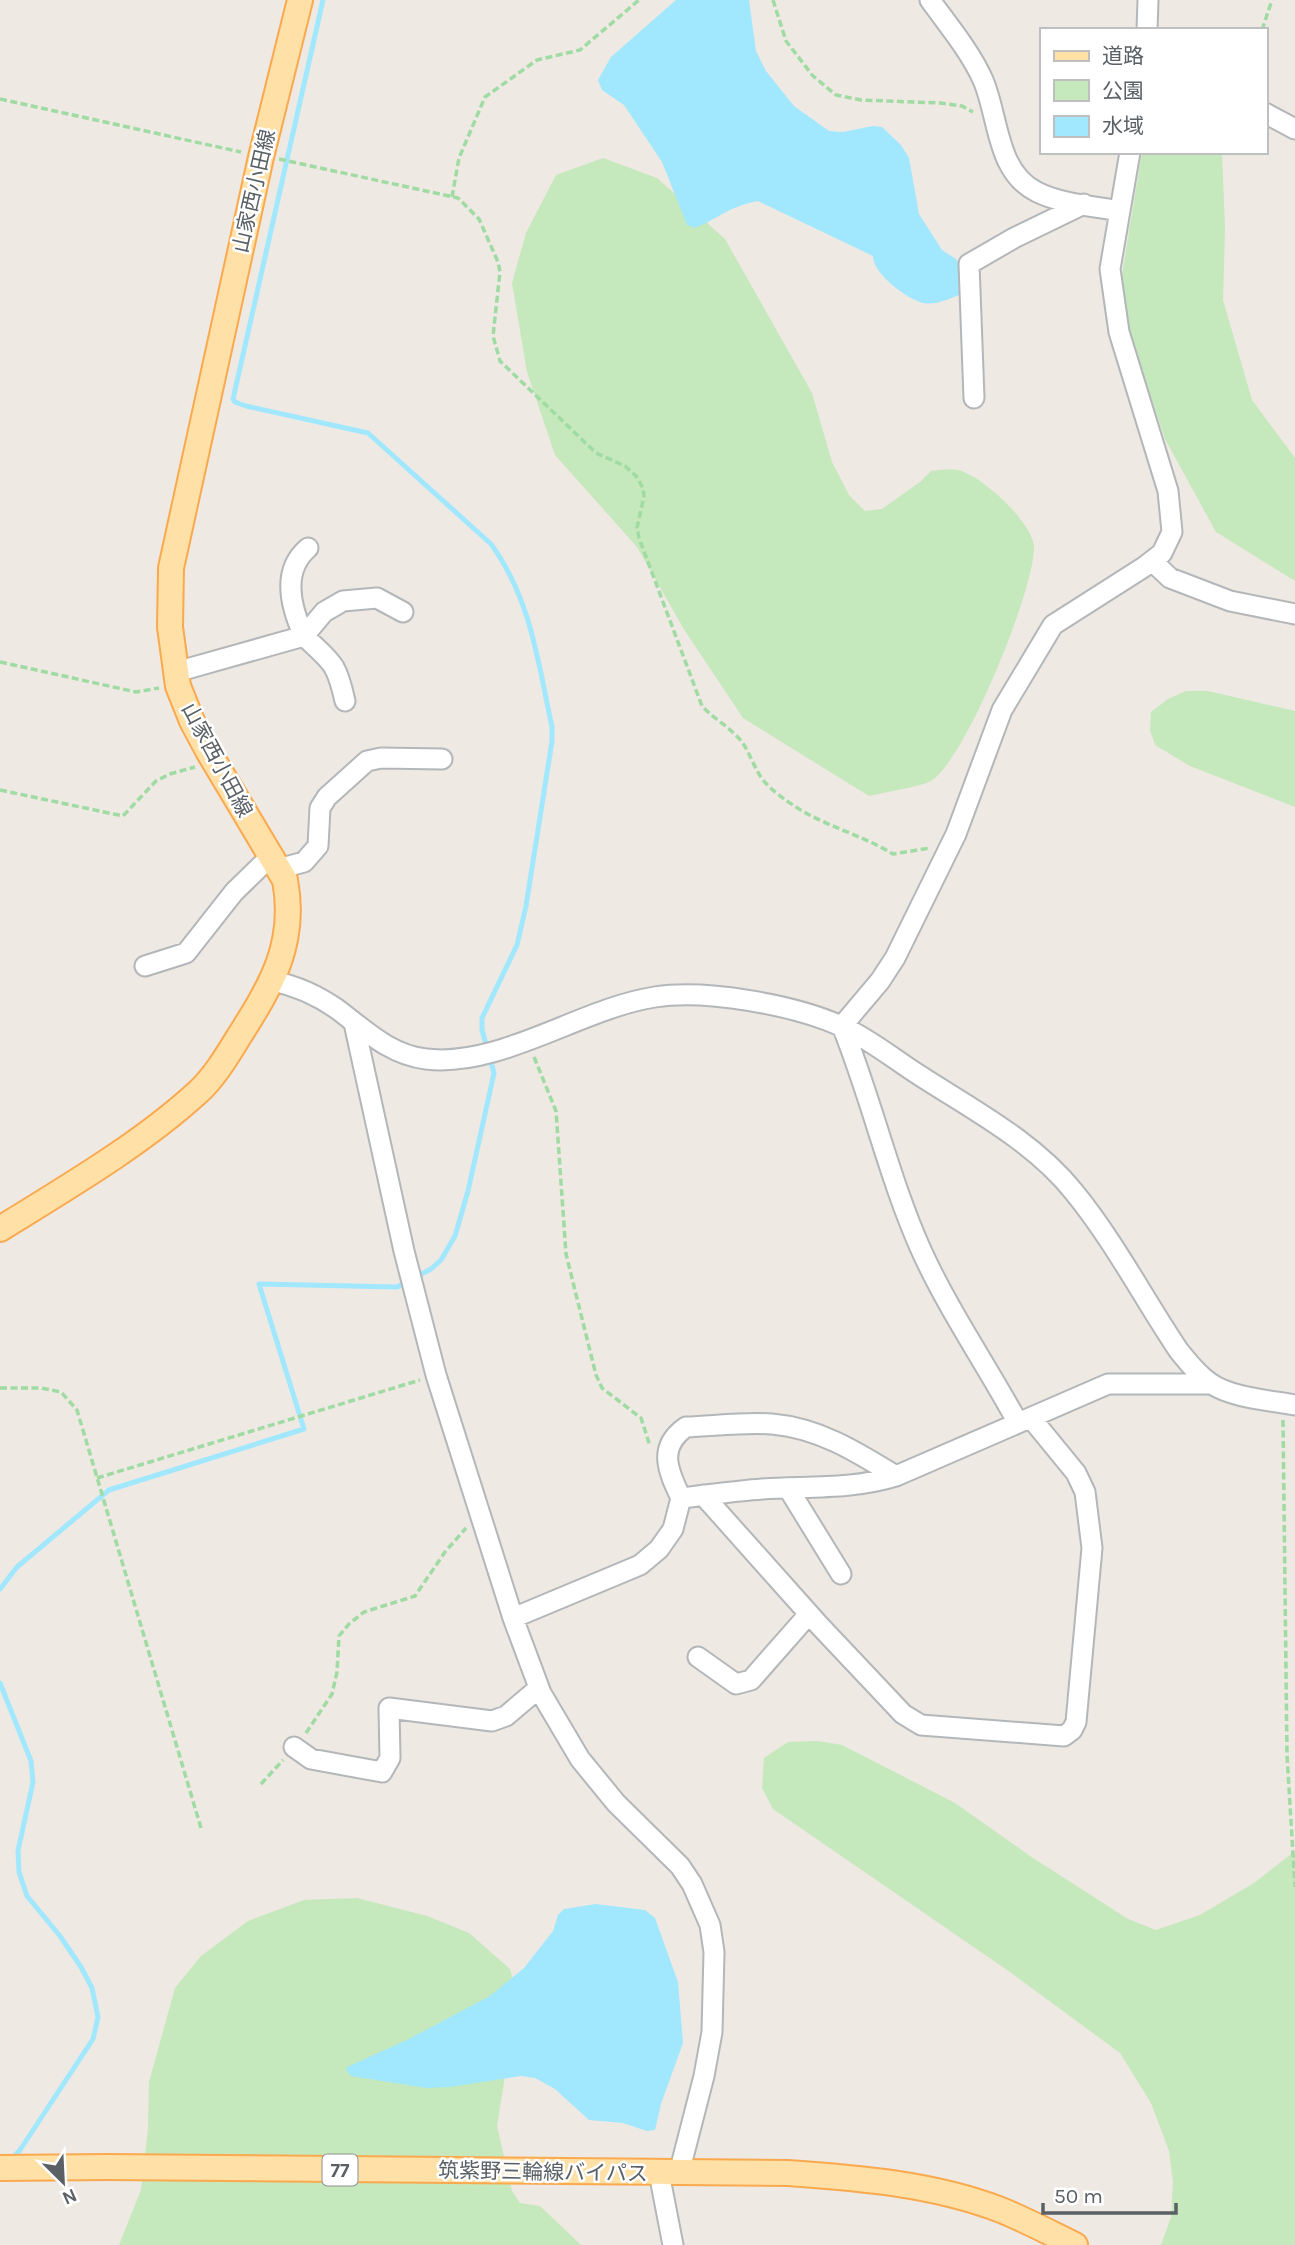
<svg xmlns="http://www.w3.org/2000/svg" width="1295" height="2245" font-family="Karla,'Noto Sans JP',sans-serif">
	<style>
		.green { fill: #c5e8bc }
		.water { fill: #a1e8ff }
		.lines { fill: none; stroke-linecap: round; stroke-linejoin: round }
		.stream { stroke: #a1e8ff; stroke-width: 5 }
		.minor-casing { stroke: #b3b7ba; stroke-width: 23 }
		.major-casing { stroke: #faa94f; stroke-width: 28 }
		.path { stroke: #9fdba3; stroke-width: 3.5; stroke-dasharray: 7 3.5; stroke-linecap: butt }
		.minor { stroke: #fff; stroke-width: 19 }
		.major { stroke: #ffe0a6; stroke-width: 24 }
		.labels { text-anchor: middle; stroke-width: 5; stroke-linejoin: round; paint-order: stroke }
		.shield { fill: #fff; stroke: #8c9092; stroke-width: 2 }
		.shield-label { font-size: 19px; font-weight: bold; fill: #5a6064 }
		.street-label { font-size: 21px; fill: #5a6064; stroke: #fff }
	</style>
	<rect width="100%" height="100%" fill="#eee9e2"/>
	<path class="green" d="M 1142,152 L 1222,152 L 1225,229 L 1223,300 L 1252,400 L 1295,458 L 1295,581 L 1216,532 L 1165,439 L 1130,335 L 1120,287 Z
		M 603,158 L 657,178 L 725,239 L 812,393 L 832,462 L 849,495 L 865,511 L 882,509 L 920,482 L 931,471 C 939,470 950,468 958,470 C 981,475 1034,523 1034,548 C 1034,590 966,759 931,781 C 923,786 881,793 869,796 L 743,718 L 685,631 L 637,547 L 555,455 L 527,372 L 512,283 L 526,233 L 556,175 Z
		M 1186,691 L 1208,691 L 1295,711 L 1295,807 L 1190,766 L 1155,745 L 1150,730 L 1151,712 L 1168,699 Z
		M 818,1741 L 842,1745 L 955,1803 L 1030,1856 L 1128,1919 L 1156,1930 L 1200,1915 L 1254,1883 L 1295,1851 L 1295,2245 L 1161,2245 L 1171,2217 L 1173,2182 L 1169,2151 L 1151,2103 L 1120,2053 L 1010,1972 L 773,1809 L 762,1788 L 764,1758 L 788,1742 Z
		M 357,1898 L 427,1916 L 469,1933 L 510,1969 L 521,2009 L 505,2076 L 497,2126 L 512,2191 L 520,2203 L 540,2206 L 581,2245 L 119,2245 L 141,2190 L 148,2129 L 149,2082 L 175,1988 L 201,1956 L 248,1921 L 304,1900 Z"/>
	<path class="water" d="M 676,0 L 749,0 L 756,51 L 766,71 L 794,106 L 829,131 L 843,132 L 873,126 L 882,127 L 901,145 L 909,158 L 919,214 L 942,250 L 956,259 L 963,270 L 966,292 C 953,297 937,306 923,303 C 907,299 873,274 873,256 L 758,201 C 730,206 719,218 695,228 L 687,225 L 662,162 L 624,105 L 602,90 L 598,80 L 611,57 Z
		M 596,1904 L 645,1910 L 655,1918 L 678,1982 L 683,2043 L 661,2104 L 655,2130 L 647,2131 L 623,2123 L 589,2120 L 555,2089 L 535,2078 L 521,2076 L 450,2087 L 426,2088 L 351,2076 L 346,2070 L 347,2067 L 407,2040 L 490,1996 L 524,1968 L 553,1931 L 558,1915 L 564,1909 Z"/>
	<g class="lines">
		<path class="stream" d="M 0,1589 L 17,1567 L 109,1490 L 304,1429 L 259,1284 L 397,1287 L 431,1269 L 441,1260 L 455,1236 L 468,1191 L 494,1073 L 482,1030 L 482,1018 L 517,945 L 526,906 L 552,741 L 552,727 C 538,662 531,599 491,544 L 368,433 L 246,406 L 235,402 L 233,399 L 323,0
			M 0,1683 L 31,1761 L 33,1782 L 18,1851 L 19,1872 L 27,1896 L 60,1936 L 81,1967 L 92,1988 L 98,2017 L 93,2039 L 20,2150 L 10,2161"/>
		<defs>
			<path id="minor" d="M 930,0 C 948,25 970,51 983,80 C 999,117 996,172 1037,192 C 1061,204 1093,206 1120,211
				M 1147,30 L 1148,0
				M 1265,113 L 1295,129
				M 974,398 L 969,264 L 1014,238 L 1084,204
				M 308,548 C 281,571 291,608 304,636 L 324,612 L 343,601 L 377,598 L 403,612
				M 1152,561 L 1170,578 L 1230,601 L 1295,614
				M 176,672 L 304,636 C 332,663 336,661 345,701
				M 278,869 L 304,862 L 318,846 L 320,808 L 327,797 L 367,761 L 381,758 L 442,759
				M 145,966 L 186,953 L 234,892 L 271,856
				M 273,981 C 297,986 317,995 337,1009 C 365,1030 390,1055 426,1059 C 500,1068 582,1008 655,997 C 706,989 794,1005 841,1026 C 868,1038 894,1059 919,1075 C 973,1110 1033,1141 1074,1192 C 1114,1241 1144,1299 1179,1351 C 1188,1362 1197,1374 1210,1383 C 1232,1398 1268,1400 1295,1405
				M 354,1023 L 404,1251 L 436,1375 L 513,1618 L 541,1693 L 580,1759 L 616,1803 L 680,1866 L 692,1884 L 710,1925 L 714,1952 L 712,2032 L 704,2076 L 679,2173
				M 1018,1423 C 987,1366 949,1311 922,1252 C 889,1179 872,1100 842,1026 L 880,981 L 895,958 L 956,834 L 1002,710 L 1053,625 L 1144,567 L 1162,553 L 1172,532 L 1168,491 L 1119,332 L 1110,269 L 1130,152
				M 788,1488 L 841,1574
				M 703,1495 L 819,1625 L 903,1714 L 921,1725 L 1064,1736 L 1072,1730 L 1076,1722 L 1092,1548 L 1085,1492 L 1076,1473 L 1031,1418
				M 681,1498 C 668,1471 657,1447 686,1427 C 714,1426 744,1422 772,1424 C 819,1428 857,1452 896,1476
				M 513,1618 L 640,1565 L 659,1549 L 673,1529 L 681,1498 C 708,1495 735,1491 762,1489 C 807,1486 851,1490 896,1476 L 1108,1384 L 1212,1384
				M 698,1657 L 736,1684 L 751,1680 L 809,1614
				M 294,1747 L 311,1759 L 382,1772 L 390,1758 L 389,1708 L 492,1721 L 506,1716 L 539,1688
				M 659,2173 L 673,2245"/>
			<path id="major" d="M 0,1229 C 66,1188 140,1145 197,1093 C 213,1079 227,1056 238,1038 C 271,986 297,944 285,880 L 208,751 L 192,721 L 178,686 L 170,627 L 171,568 L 261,157 L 300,0
				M 0,2168 L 107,2167 L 788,2173 C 859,2178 934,2184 1001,2210 C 1026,2220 1050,2233 1075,2245"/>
		</defs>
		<use href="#minor" class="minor-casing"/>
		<use href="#major" class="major-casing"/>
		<path class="path" d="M 773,0 L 786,41 L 813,76 L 836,95 L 861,100 L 940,103 L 962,106 L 973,112
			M 1262,30 L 1272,0
			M 0,99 L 241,152
			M 279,159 L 458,198 L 479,219 L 498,262 L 500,272 L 493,336 L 500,361 L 596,453 L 625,466 L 636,476 L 643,488 L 644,496 L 637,528 L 639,538 L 702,706 C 714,719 731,728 742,742 C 750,753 754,768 763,780 C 771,790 785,800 796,807 C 827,827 862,835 893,854 L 930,848
			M 452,197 L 459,158 L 485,97 L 537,60 L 580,50 L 639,0
			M 0,662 L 136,692 L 159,688
			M 0,790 L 123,816 L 156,781 L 170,774 L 195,767
			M 534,1057 L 556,1111 L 566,1254 L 596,1375 L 602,1388 L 641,1418 L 650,1446
			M 0,1388 L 41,1388 L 61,1392 L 77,1410 L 201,1828
			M 1283,1420 L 1287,1755 L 1295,1887
			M 97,1478 L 420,1380
			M 306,1733 L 332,1694 L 337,1672 L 339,1636 L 349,1624 L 364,1612 L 415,1596 L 445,1552 L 466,1528
			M 261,1784 L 283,1760"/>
		<use href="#minor" class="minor"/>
		<use href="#major" class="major"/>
	</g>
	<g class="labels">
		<rect class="shield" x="322.5" y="2154.5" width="35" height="31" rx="5"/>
		<g class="shield-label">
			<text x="340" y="2177">77</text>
		</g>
		<g class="street-label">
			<text transform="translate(254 191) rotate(-77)" y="7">山家西小田線</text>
			<text transform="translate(217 760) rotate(62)" y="7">山家西小田線</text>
			<text transform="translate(543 2172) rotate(1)" y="7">筑紫野三輪線バイパス</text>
		</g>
	</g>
	<rect x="1040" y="28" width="228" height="126" fill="#ffffff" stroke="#bdbfc1" stroke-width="2"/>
	<rect x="1054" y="51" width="35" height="10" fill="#ffe0a6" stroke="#bdbfc1" stroke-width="2"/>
	<text x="1102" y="63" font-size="21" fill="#5a6064">道路</text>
	<rect x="1054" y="80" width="35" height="21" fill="#c5e8bc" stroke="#bdbfc1" stroke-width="2"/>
	<text x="1102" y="98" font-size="21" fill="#5a6064">公園</text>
	<rect x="1054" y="116" width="35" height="21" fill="#a1e8ff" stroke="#bdbfc1" stroke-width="2"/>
	<text x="1102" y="133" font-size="21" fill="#5a6064">水域</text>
	<g transform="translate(63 2182) rotate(156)" stroke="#ffffff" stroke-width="5" paint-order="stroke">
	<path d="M0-5L12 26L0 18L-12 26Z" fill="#5a6064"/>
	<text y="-10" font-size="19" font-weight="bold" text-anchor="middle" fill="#5a6064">N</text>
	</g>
	<path d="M1043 2203v10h133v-10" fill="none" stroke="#5a6064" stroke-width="3.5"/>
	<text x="1054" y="2203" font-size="21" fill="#5a6064" stroke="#ffffff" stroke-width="5" paint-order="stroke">50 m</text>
</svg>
